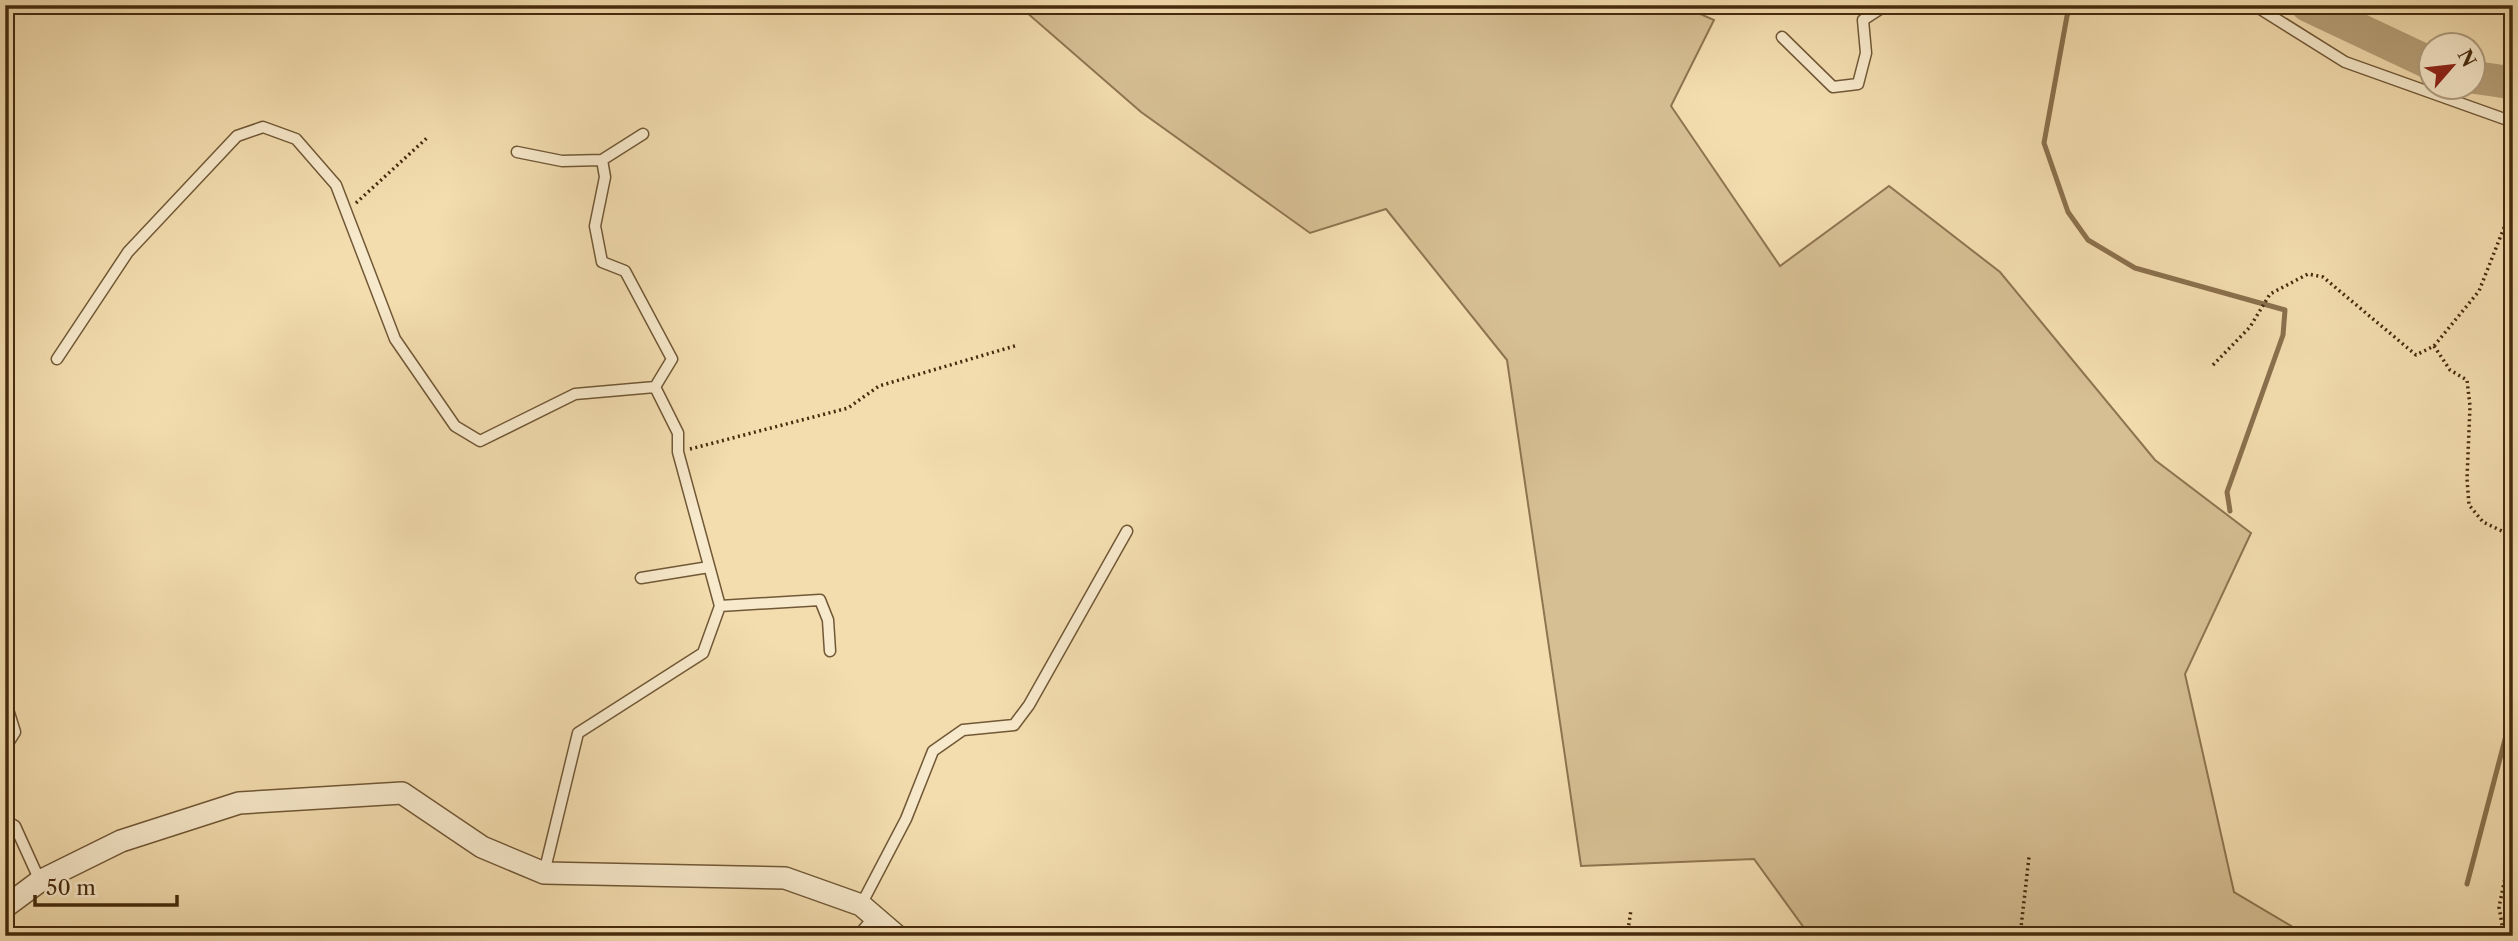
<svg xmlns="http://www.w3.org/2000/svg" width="2518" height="941" font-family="'Libre Caslon Text',serif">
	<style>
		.green { fill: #d6bf93; stroke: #8e7550; stroke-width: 2 }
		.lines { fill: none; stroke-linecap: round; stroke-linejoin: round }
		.stream { stroke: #8a714d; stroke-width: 5 }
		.river { stroke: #b8a078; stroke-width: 33 }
		.lane-casing { stroke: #715836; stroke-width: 13 }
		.street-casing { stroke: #715836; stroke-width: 24 }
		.path { stroke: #462b0d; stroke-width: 3.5; stroke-dasharray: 2 3.5; stroke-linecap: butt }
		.lane { stroke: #f7e9cb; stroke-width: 10 }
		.street { stroke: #f7e9cb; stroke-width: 21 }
	</style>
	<rect width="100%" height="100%" fill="#f3ddaf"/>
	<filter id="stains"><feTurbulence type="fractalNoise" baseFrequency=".00286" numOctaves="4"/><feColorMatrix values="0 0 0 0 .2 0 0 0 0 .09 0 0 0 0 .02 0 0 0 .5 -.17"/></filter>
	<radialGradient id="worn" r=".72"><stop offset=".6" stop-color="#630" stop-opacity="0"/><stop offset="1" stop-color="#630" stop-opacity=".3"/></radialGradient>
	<path class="green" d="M 1018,5 L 1680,5 L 1714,20 L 1671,106 L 1780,266 L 1889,186 L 2000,272 L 2155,460 L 2251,533 L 2185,674 L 2234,892 L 2308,936 L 1810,936 L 1754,859 L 1581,866 L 1507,360 L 1386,209 L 1310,233 L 1141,112 Z"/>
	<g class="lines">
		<path class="stream" d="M 2072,5 L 2067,16 L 2044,143 L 2068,212 L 2088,240 L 2135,268 L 2285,310 L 2283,335 L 2227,492 L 2230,511
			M 2467,884 L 2513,709"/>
		<path class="river" d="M 2307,5 L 2430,63
			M 2472,77 L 2513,83"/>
		<defs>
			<path id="lane" d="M 2254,5 L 2345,62 L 2513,122
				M 1782,37 L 1833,87 L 1858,84 L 1866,53 L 1863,20 L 1886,5
				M 517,152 L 562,161 L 602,160 L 643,134
				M 602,160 L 605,177 L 595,226 L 602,262 L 625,271 L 672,359 L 655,387
				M 57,359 L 128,252 L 237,136 L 263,127 L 296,139 L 336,185 L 395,339 L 455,426 L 480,441 L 575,394 L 655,387 L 678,433 L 678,452 L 720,606 L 703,653 L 578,733 L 544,873
				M 641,578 L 709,567
				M 720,606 L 820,600 L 828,620 L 830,651
				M 5,700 L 15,732 L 5,748
				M 5,820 L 15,826 L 40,881
				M 861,905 L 906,819 L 933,751 L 963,730 L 1014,725 L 1029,705 L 1127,531
				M 5,930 L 12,936
				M 858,936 L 874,917"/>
			<path id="street" d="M 5,907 L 40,881 L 121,841 L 239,803 L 402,793 L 482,847 L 544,873 L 785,878 L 861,905 L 897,936"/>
		</defs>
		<use href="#lane" class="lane-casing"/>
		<use href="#street" class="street-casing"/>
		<path class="path" d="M 356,203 L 428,137
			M 2434,346 L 2450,370 L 2467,380 L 2470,406 L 2467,479 L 2469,505 L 2483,522 L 2504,532 L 2513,548
			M 2213,365 L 2250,327 L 2270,294 L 2308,274 L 2323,277 L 2416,355 L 2434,346 L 2479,291 L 2513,205
			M 690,449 L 848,408 L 879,386 L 1018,345
			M 1627,936 L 1631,910
			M 2020,936 L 2029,857
			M 2504,936 L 2499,907 L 2513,840"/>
		<use href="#lane" class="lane"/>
		<use href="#street" class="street"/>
	</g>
	<rect width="2518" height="941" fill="none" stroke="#f3ddaf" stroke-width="28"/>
	<rect x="7" y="7" width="2504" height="927" fill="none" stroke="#462b0d" stroke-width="3.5"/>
	<rect x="14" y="14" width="2490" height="913" fill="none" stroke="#462b0d" stroke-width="2"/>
	<g transform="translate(2452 66) rotate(62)"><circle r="33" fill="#f7e9cb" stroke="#b09d7f" stroke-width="2"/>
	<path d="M0-5L12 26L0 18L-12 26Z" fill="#8f2418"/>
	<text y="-10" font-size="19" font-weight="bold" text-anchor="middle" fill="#462b0d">N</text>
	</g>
	<path d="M35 895v10h142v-10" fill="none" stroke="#462b0d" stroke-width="3.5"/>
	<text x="46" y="895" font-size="21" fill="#462b0d" stroke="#f7e9cb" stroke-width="5" paint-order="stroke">50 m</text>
	<rect width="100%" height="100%" filter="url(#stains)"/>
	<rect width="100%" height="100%" fill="url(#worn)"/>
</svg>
